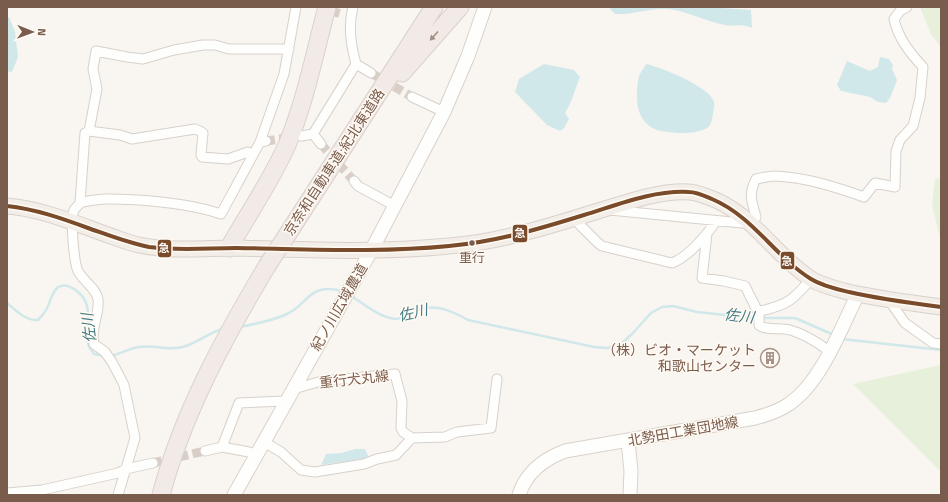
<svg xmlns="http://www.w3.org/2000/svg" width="948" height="502" font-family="'Titillium Web','Noto Sans JP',sans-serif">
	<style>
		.green { fill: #e7f0db }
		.water { fill: #d0e8ea }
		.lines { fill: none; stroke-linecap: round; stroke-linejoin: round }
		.stream { stroke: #d0e8ea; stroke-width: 2.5 }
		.street-tunnel { stroke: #d9cfc7; stroke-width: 9; stroke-dasharray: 9 4.5; stroke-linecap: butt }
		.street-casing { stroke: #d7d1cb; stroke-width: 11 }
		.secondary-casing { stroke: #d9d2cb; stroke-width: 15 }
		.primary-casing { stroke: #dad1cc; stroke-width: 17 }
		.highway-casing { stroke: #dad1cc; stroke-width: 19 }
		.street { stroke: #fefefd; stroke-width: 9 }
		.secondary { stroke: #fefefd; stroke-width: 13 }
		.primary { stroke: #f3eee8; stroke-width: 15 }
		.highway { stroke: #f2eae7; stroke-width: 17 }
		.highway-bridge-casing { stroke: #dad1cc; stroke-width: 19; stroke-linecap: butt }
		.highway-bridge { stroke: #f2eae7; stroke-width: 17 }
		.bus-1-casing { stroke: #fffaf3; stroke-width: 7 }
		.bus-1 { stroke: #7a4b2a; stroke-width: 4 }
		.oneway { fill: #a48e83 }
		.bus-dot { fill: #7a5c4d; stroke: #fffaf3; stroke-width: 1.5 }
		.labels { text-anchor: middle; stroke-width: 3; stroke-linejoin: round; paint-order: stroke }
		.bus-label { font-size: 13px; fill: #7a5c4d; stroke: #fffaf3 }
		.street-label { font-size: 14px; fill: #7a5c4d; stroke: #fffaf3 }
		.poi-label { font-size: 14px; fill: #7a5c4d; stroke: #fffaf3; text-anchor: end }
		.water-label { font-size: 15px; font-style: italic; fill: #437c86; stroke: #fffaf3 }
		.line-badge { stroke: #fffaf3; stroke-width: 1.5 }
		.badge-label { font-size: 11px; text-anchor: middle; font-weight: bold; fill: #fff }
	</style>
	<rect width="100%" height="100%" fill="#f9f5f0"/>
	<path class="green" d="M 920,7 L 941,7 L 941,47 L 931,34 Z
		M 941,178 L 941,242 L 932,205 L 935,179 Z
		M 941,365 L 941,472 L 853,384 Z"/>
	<path class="water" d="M 611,7 L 707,7 L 751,10 L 752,28 C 740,23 736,27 725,25 C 704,21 686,10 665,9 C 650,8 632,15 615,14 L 610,9 Z
		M 9,17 L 15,32 L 18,57 L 12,72 L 7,71 L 7,18 Z
		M 880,57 L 889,59 L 893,65 L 892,69 L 897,80 L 890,98 L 886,103 L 878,102 L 870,97 L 841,91 L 837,85 L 847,61 L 870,71 L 878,67 Z
		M 544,64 L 574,70 L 580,77 C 575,89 572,102 565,113 L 569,119 L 564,128 L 560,131 L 547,125 L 515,92 L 519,79 Z
		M 646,64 C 660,67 711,87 714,102 C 715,105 713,110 713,114 C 712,120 711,127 705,129 C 697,133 687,133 678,133 C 672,132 663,132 657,130 C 639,123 636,106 637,89 C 638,86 637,81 639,77 C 640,73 644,68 646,64 Z
		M 355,449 L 365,449 L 369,458 L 321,465 L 326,454 L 342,453 Z"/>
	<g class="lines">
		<path class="stream" d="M 351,296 C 364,304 379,317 395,319 C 404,319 412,312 421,309 C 437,304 454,312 468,320 L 594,347 L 608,348 L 621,344 L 632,334 L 651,313 L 662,307 L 673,306 L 697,312 L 753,318 L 795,318 L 834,335
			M 7,303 C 15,310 26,321 38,320 C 40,317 44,314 46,310 C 50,304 51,294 57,288 C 67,280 83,294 86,303 C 92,317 84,333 89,346 C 90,349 93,352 94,354 L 105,356
			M 239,327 C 256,324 272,321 287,314 C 304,307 308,289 328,289 C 334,289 338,289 343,292
			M 842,339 L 941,350
			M 110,356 C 119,355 129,348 139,347 C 155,344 168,352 186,346 C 198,342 212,331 223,329"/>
		<path class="street-tunnel" d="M 318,7 L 341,14
			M 371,73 L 412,97
			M 266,141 L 293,137
			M 321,144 L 354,181
			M 153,463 L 205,451"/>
		<defs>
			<path id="street" d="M 353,7 C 348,25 351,46 356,64 L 371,73
				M 412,97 L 444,112
				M 89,131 L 97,89 L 93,69 L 96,51 L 127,57 L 143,59 L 174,50 L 203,45 L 215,45 L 229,49 L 289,49
				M 313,134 L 356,64
				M 301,136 L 313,134 L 321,144
				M 260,142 L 284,74 L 296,7
				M 354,181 L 358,186 L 395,206
				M 80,203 C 100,197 119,199 139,200 C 168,202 194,205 221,214 L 260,142 L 266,141
				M 610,210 L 752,224 L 756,217 C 752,202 748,194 756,179 C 762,178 769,176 774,176 C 805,177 836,187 864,197 L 875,183 L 895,187 L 896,151 L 900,140 L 913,126 L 920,98 L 923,67 C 910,53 898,38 894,19 L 900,11 L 907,7
				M 573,218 L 598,243 L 602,246 L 672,263 C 688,257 707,235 716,221
				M 707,234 L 702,278 L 724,281 L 745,286 L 757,310 L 760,311
				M 811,279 C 793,300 788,305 760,311 L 759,314 L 759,325 C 766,331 781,327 790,330 C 805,334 817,342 829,351
				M 889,300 L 905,323 L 933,343 L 941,344
				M 293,389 L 322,381 L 395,374 L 402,401 L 401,428 L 403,432 L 412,438
				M 264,442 L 281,452 L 301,470 L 315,472 L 364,464 L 377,459 L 396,455 L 412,438 L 445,437 L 457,432 L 491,428 L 497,379
				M 222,447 L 249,452 L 256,455
				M 205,451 L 222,447 L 239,403 L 286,401
				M 7,493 L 42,490 L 118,473 L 126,469 L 153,463
				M 118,495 L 135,438 L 124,385 L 112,362 L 105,352 L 94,344 C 90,328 100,314 98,299 C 96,288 83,281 78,271 C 74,263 70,218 74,210 C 76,207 79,205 80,203 L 85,133 L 89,131 L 120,135 L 132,139 L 195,129 L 200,131 L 203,133 L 201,155 L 202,157 L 228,159 L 248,152 L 253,155"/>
			<path id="secondary" d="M 628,441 L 631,471 L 630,495
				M 234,495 L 371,251 L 444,112 L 468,56 L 485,7
				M 519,495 C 526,472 544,459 565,451 L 755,418 C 767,415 779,411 789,404 C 821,383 841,328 858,294"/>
			<path id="primary" d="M 7,206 C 43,209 77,224 111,236 C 120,239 129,243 139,245 C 171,252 205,248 237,248 C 308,250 379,253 449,246 C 501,242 549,226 598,211 C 625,203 661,190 689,192 C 695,192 702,195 708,197 C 752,212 774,255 811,279 C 821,285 833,288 844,291 C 876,299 908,302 941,307"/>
			<path id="highway" d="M 402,73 L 460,7
				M 289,232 L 434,7
				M 229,248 C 248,214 271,181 287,145 C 305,102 315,52 327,7
				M 161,495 C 183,413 224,338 267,266"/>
		</defs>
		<use href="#street" class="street-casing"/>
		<use href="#secondary" class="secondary-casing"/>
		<use href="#primary" class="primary-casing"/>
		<use href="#highway" class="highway-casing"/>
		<use href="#street" class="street"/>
		<use href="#secondary" class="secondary"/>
		<use href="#primary" class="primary"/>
		<use href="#highway" class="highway"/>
		<defs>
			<path id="highway-bridge" d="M 267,266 L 289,232"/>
		</defs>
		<use href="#highway-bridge" class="highway-bridge-casing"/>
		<use href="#highway-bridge" class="highway-bridge"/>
		<defs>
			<path id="bus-1" d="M 7,206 C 35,209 61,218 88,228 C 108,235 128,243 149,247 C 178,251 208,248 237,248 C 308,249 379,253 449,246 C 495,242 539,229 584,215 C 617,205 653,190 689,192 C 697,192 705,196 712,199 C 754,217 774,256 811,279 C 822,286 836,289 849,292 C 879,299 910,303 941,307"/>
		</defs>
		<use href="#bus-1" class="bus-1-casing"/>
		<use href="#bus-1" class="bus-1"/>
	</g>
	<defs><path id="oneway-solid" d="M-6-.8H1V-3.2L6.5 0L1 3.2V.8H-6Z"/></defs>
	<use class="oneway" href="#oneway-solid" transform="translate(434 36) rotate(132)"/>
	<defs>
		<symbol id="building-ring" viewBox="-11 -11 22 22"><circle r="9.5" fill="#fffaf3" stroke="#a69286" stroke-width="1.5"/><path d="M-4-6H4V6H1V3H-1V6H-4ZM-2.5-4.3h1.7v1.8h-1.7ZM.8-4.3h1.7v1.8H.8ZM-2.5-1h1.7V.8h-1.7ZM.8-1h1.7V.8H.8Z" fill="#a69286"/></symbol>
	</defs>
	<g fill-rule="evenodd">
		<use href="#building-ring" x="759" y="347" width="22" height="22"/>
	</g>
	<circle class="bus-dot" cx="472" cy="243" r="3.5"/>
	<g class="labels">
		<g class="bus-label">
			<text x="472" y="262">重行</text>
		</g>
		<g class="street-label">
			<text transform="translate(334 162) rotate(-57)" y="5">京奈和自動車道;紀北東道路</text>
			<text transform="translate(339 307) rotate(-60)" y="5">紀ノ川広域農道</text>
			<text transform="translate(354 379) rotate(-6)" y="5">重行犬丸線</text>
			<text transform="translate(683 431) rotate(-10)" y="5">北勢田工業団地線</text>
		</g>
		<g class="poi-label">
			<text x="756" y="355">（株）ビオ・マーケット<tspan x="756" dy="16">和歌山センター</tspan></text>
		</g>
		<g class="water-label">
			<text transform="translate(413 313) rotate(-13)" y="5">佐川</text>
			<text transform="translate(739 316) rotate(7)" y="5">佐川</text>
			<text transform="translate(89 328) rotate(-97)" y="5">佐川</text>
		</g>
	</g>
	<g class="line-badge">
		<rect x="512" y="224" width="16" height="19" rx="4" fill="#7a4b2a"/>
		<rect x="157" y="239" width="15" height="19" rx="4" fill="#7a4b2a"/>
		<rect x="780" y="251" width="15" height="19" rx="4" fill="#7a4b2a"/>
	</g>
	<g class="badge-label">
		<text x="520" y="237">急</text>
		<text x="164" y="252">急</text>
		<text x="787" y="265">急</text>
	</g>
	<rect width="948" height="502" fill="none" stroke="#7a5c4d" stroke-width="16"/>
	<g transform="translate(32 32) rotate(91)" stroke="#fffaf3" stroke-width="3" paint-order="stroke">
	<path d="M0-3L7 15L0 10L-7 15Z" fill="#7a5c4d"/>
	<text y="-6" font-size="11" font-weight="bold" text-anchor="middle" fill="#7a5c4d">N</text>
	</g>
</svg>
